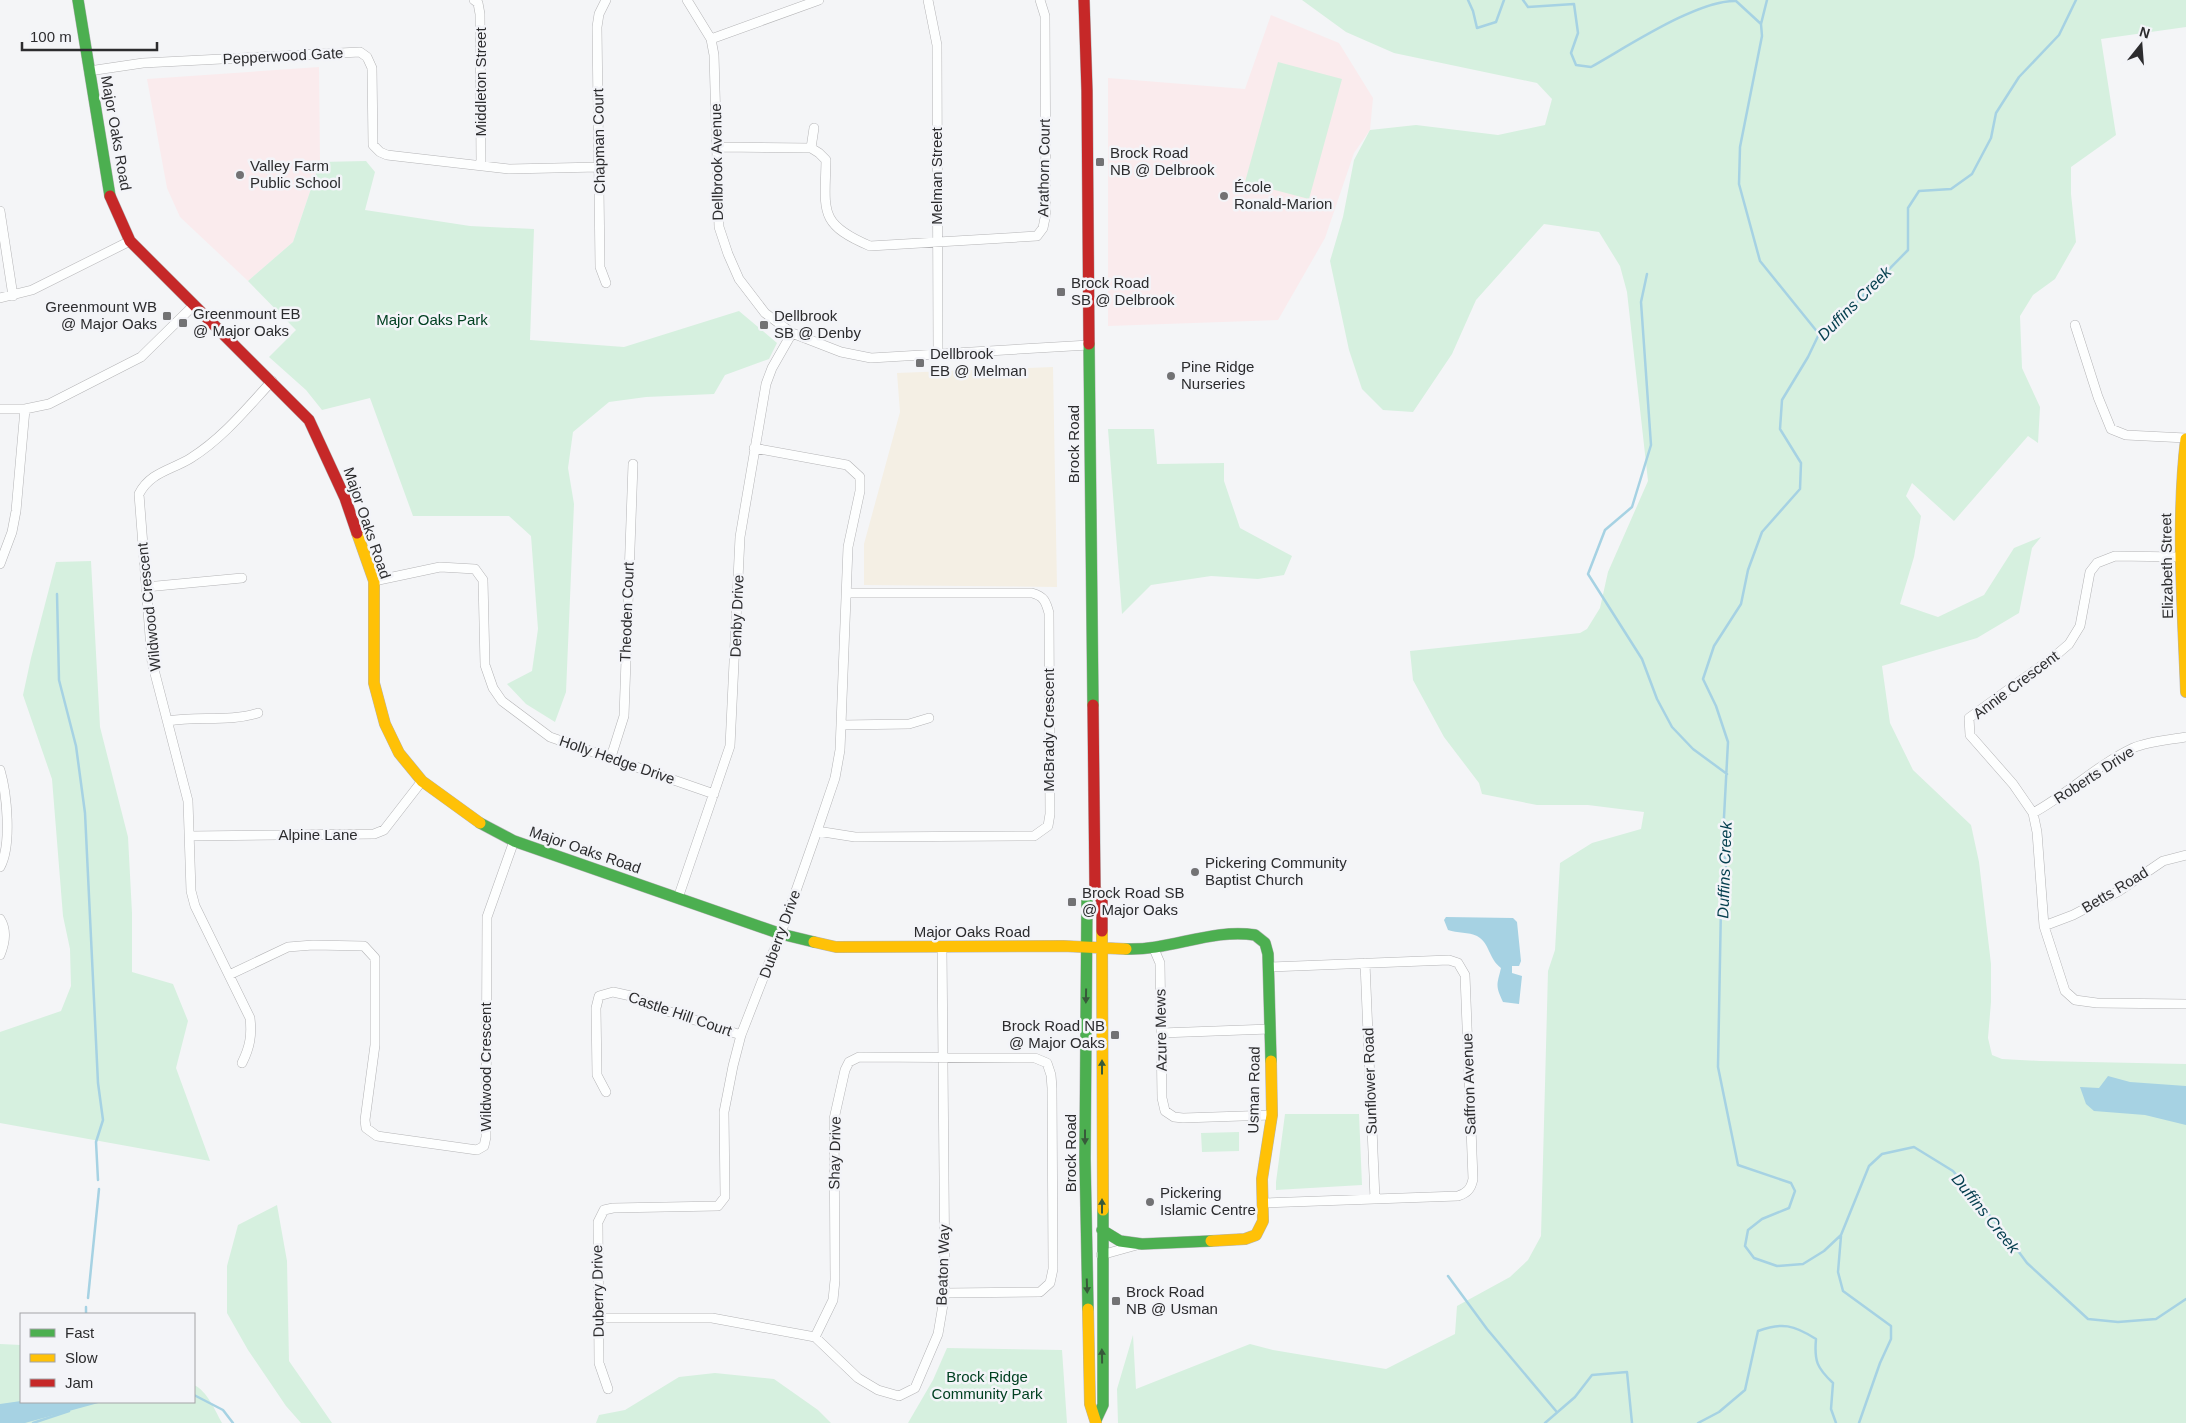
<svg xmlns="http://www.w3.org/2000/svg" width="2186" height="1423" font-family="Helvetica,sans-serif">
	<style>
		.commercial { fill: #f4efe4 }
		.education { fill: #faebed }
		.green { fill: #d6f0df }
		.water { fill: #a6d2e3 }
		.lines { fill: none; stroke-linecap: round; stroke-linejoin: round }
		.stream { stroke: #a6d2e3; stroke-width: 2.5 }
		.street-casing { stroke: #b4b4b6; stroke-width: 10 }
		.fast-casing { stroke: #b4b4b6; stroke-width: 12 }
		.slow-casing { stroke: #b4b4b6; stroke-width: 12 }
		.jam-casing { stroke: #b4b4b6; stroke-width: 12 }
		.street { stroke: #fdfefe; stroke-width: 9 }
		.fast { stroke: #4caf50; stroke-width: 11 }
		.slow { stroke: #ffc107; stroke-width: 11 }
		.jam { stroke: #c62828; stroke-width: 11 }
		.oneway { fill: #375a3a }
		.poi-dot { fill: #727274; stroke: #f3f4f8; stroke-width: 2 }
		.labels { text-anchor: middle; stroke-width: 5; stroke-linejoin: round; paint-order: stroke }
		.street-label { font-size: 15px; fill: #2c2c2e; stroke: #f3f4f8 }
		.poi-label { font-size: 15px; fill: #2c2c2e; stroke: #f3f4f8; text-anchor: start }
		.park-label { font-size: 15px; fill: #004021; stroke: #f3f4f8 }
		.water-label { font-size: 16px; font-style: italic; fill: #043e4e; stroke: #f3f4f8 }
	</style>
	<rect width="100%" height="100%" fill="#f4f5f7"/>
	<path class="commercial" d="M 1053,367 L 1057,587 L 864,585 L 864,544 L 900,412 L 897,373 Z"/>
	<path class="education" d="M 1271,15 L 1339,43 L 1373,98 L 1370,130 L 1354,153 L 1325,238 L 1278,320 L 1108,326 L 1108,78 L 1245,89 Z
		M 319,67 L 320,162 L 293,242 L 248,281 L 180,217 L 167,188 L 147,79 Z"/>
	<path class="green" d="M 1302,0 L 2186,0 L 2186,27 L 2101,39 L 2116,135 L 2071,167 L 2071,194 L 2076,242 L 2055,279 L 2033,295 L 2020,316 L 2022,368 L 2040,407 L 2038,443 L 2028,436 L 1954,521 L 1912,483 L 1906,496 L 1921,516 L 1914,557 L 1900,604 L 1938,617 L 1984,595 L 2014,548 L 2041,537 L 2032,548 L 2019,613 L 1977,638 L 1882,666 L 1890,723 L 1913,770 L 1971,825 L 1979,862 L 1991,964 L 1991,1002 L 1988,1038 L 1992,1055 L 2002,1059 L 2040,1061 L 2186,1064 L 2186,1423 L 1118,1423 L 1117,1389 L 1133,1335 L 1136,1389 L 1250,1344 L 1273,1350 L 1386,1369 L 1455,1334 L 1457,1306 L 1510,1277 L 1528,1260 L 1541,1236 L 1548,971 L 1555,950 L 1560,863 L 1592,843 L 1641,829 L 1644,812 L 1588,805 L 1537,805 L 1482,794 L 1479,783 L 1444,737 L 1413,680 L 1410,651 L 1580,633 L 1587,629 L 1600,608 L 1608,572 L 1648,481 L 1627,292 L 1620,266 L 1599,232 L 1544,224 L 1476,300 L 1452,354 L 1413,412 L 1383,410 L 1362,389 L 1349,350 L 1330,261 L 1343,217 L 1354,160 L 1370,130 L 1416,125 L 1498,135 L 1545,125 L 1552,99 L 1537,83 L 1394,53 L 1346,32 Z
		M 1278,62 L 1342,79 L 1309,199 L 1245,182 Z
		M 366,161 L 375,172 L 365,210 L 470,226 L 534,229 L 530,340 L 624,347 L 739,311 L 777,343 L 769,359 L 725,375 L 714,394 L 646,397 L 609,402 L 573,432 L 568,468 L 574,504 L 566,692 L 555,722 L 526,704 L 507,684 L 532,671 L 538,629 L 531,536 L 509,516 L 413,516 L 370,398 L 322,410 L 306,390 L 269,357 L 296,330 L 248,281 L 293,242 L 320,162 Z
		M 1108,429 L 1154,429 L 1157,464 L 1224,463 L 1224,481 L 1240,528 L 1292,556 L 1284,575 L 1258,579 L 1211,576 L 1151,585 L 1122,614 Z
		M 91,561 L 100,727 L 128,837 L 132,913 L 132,972 L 173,984 L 188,1021 L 176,1068 L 210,1161 L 0,1123 L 0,1032 L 61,1011 L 71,986 L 70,949 L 63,916 L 52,779 L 23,695 L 31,658 L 56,562 Z
		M 1285,1114 L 1359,1114 L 1362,1185 L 1276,1190 L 1276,1182 Z
		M 1239,1132 L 1239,1151 L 1202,1152 L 1201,1133 Z
		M 277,1205 L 287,1261 L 289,1361 L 332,1423 L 301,1423 L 286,1406 L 248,1350 L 227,1313 L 227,1266 L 238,1225 Z
		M 0,1344 L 21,1345 L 21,1402 L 194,1402 L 194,1385 C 207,1391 215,1410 222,1423 L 0,1423 Z
		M 947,1348 L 1062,1350 L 1067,1423 L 908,1423 L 933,1380 Z
		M 715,1373 L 774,1379 L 818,1410 L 831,1423 L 596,1423 L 599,1415 L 625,1410 L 679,1377 Z"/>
	<path class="water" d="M 1446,917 L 1513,918 L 1517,922 L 1521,961 L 1519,966 L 1512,966 L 1512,973 L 1522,976 L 1519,1004 L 1503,1002 C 1495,985 1497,985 1501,968 C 1488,958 1490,943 1477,936 C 1469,932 1457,933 1448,930 L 1444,920 Z
		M 2108,1076 L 2130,1082 L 2186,1086 L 2186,1125 L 2145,1115 L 2094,1111 L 2086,1104 L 2080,1087 L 2099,1088 Z
		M 21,1401 L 21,1402 L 102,1402 L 25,1423 L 0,1423 L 0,1404 Z"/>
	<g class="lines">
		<path class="stream" d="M 1468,0 L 1473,11 L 1477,28 L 1496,22 L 1504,0
			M 1523,0 L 1528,7 L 1574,4 L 1578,33 L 1571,53 L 1576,65 L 1591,67 C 1627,47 1697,0 1736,1 L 1761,24
			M 1767,0 L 1761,24 L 1762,36 L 1740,147 L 1739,184 L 1760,261 L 1819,334
			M 2076,0 L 2059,35 L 2019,77 L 1996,113 L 1991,138 L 1972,174 L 1951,189 L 1919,191 L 1908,208 L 1908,250 L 1838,321 L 1819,334 L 1808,357 L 1782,400 L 1780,429 L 1801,463 L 1800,489 L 1762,532 L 1748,570 L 1741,604 L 1714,646 L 1703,679 L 1716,706 L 1728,742 L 1723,836 L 1726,869 L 1721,905 L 1718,1067 L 1738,1165 L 1791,1183 L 1795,1191 L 1789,1208 L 1762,1219 L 1748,1230 L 1745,1246 L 1754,1258 L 1777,1266 L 1803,1264 L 1824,1251 L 1841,1235 L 1869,1166 L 1882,1154 L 1914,1147 L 1953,1171 L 2010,1240 L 2027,1263 L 2088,1319 L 2118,1322 L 2156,1319 L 2186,1299
			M 1647,274 L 1641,302 L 1651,445 L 1632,507 L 1605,530 L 1588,574 L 1642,659 L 1657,699 L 1672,727 L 1693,749 L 1727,774
			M 57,594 L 59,680 L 76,746 L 85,813 L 98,1083 L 103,1120 L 96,1142 L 98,1180
			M 1841,1236 L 1838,1272 L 1843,1291 L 1891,1326 L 1891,1339 L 1880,1363 L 1859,1423
			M 1448,1276 L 1487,1329 L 1556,1411
			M 88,1298 L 99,1189
			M 86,1314 L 86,1307
			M 194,1395 L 223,1410 L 233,1423
			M 33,1423 L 69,1411
			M 1545,1423 L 1575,1397 L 1592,1375 L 1627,1372 L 1632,1423
			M 1698,1423 L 1719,1412 L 1745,1390 L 1758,1331 C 1782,1322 1794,1325 1816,1339 C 1814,1361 1817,1368 1833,1383 L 1831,1409 L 1836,1423"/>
		<defs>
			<path id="street" d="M 474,0 L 478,3 L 480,14 L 481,165
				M 606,0 L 599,14 L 597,27 L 600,267 L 606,283
				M 687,0 L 711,39 L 714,55 L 719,227 L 728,254 L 739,279 L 765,313 L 792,333 L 841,352 L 871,358 L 1089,345
				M 928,0 L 937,45 L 938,353
				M 711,39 L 819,0
				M 89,71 L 143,63 L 360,52 L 367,57 L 372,68 L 373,145 L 380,152 L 387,155 L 509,169 L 599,167
				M 718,147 L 811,148 L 819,153 L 826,160 C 825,211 818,224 870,246 L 1037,236 L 1043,228 L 1046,213 L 1045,16 L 1040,0
				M 811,148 L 814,128
				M 0,211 L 13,296
				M 0,298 L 32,290 L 130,241
				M 2075,325 L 2098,397 L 2111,429 L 2126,435 L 2186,438
				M 0,409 L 25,409 L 49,404 L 141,357 L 194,305
				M 2182,557 L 2115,556 L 2097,563 L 2090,572 L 2080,626 L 2069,644 L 2055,656 L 1969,718 L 1970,735 L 2013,784 L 2033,813 L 2037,832 L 2044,926 L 2065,991 L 2075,1000 L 2097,1003 L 2186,1004
				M 0,564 L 12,532 L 16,511 L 25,409
				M 374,581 L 440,567 L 475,569 L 483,580 L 485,665 L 493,688 L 502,701 L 550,737 L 714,794
				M 146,587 L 242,578
				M 168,721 C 198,716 229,722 258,713
				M 842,725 L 909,724 L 929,718
				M 611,757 L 624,716 L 633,464
				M 0,770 C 7,794 12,845 0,867
				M 2033,813 C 2068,794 2097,765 2133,748 C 2149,741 2169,740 2186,737
				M 817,831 L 855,837 L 1034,836 L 1048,826 L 1050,814 L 1049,613 C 1046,602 1044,596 1032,593 L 847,593
				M 190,836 L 374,834 L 384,830 L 422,781
				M 678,898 L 730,746 L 740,537 L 766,384 L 772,368 L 792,333
				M 0,919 C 7,930 5,943 0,955
				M 2044,926 L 2073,915 L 2119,891 L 2163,861 L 2186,855
				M 1154,949 L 1160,963 L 1162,1098 L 1165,1111 L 1174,1117 L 1183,1118 L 1272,1115
				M 1365,963 L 1375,1199
				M 229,975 L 288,947 L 313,945 L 364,946 L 375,958 L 375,1045 L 365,1120 L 366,1128 L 377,1136 L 477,1150 L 484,1146 L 486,1137 L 487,917 L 514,841
				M 1161,1033 L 1270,1029
				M 242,1063 C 250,1047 252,1035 250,1018 L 195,906 L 191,891 L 188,801 L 152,662 L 139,494 C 150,472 172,470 191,458 C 223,438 247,408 272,381
				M 606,1092 L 597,1075 L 596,1008 L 599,996 L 613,992 L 631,996 L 664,1010 L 741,1035
				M 1263,1203 L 1458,1196 C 1467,1193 1471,1189 1473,1179 L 1465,975 L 1458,963 L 1449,960 L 1268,967
				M 1101,1255 L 1137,1245
				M 598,1318 L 712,1318 L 815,1337 L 858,1378 L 878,1390 L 899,1396 L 915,1388 L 938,1334 L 945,1293 L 942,947
				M 815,1337 L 833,1300 L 835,1280 L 834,1119 L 845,1070 L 849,1062 L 859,1057 L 1035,1058 L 1047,1063 L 1051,1075 L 1052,1088 L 1053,1269 L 1050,1283 L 1040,1292 L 945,1293
				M 608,1389 L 599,1363 L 598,1222 L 604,1210 L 613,1208 L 718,1206 L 725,1197 L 724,1112 L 733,1066 L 741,1035 L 785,922 L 817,831 L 835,778 L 840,750 L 848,547 L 860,491 L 860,477 L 847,465 L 754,448"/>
			<path id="fast" d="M 78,0 L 110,196
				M 1089,344 L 1093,705
				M 480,823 L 514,841 L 781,934 L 814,942
				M 1126,949 C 1169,951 1212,928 1255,935 L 1265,943 L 1268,954 L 1271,1061
				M 1102,1230 L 1120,1241 L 1142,1244 L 1211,1241
				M 1088,1309 L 1085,1159 L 1087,899 L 1095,888
				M 1096,1420 L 1103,1405 L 1103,1210"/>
			<path id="slow" d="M 2186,439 C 2176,523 2183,608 2186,692
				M 357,533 L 374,581 L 374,683 L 385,724 L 399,753 L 422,781 L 480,823
				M 1102,931 L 1103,1210
				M 814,942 L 836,947 L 1063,946 L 1126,949
				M 1211,1241 L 1245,1239 L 1256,1235 L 1263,1221 L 1262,1179 L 1272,1115 L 1271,1061
				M 1088,1309 L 1090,1404 L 1096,1423"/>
			<path id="jam" d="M 1084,0 L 1087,91 L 1089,344
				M 110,196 L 130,241 L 309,420 L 345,498 L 357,533
				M 1093,705 L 1095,888 L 1102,901 L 1102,931"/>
		</defs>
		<use href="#street" class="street-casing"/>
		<use href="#fast" class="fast-casing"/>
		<use href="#slow" class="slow-casing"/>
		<use href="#jam" class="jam-casing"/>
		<use href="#street" class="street"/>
		<use href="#fast" class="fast"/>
		<use href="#slow" class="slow"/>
		<use href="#jam" class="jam"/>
	</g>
	<defs><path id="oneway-solid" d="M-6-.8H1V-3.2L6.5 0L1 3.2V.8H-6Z" transform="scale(1.25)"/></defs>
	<g class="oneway">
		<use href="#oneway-solid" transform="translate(1086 996) rotate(91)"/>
		<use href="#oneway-solid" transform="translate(1102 1067) rotate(-90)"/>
		<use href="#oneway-solid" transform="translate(1085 1137) rotate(90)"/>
		<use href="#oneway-solid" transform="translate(1102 1206) rotate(-90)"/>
		<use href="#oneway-solid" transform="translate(1087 1286) rotate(88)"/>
		<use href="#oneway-solid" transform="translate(1102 1356) rotate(-91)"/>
	</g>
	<g class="poi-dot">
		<rect x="1095" y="157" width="10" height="10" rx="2.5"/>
		<circle cx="240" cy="175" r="5"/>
		<circle cx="1224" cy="196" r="5"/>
		<rect x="1056" y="287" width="10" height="10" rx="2.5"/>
		<rect x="162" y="311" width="10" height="10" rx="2.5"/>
		<rect x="178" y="318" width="10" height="10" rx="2.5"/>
		<rect x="759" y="320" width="10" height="10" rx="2.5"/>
		<rect x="915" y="358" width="10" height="10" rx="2.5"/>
		<circle cx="1171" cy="376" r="5"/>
		<circle cx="1195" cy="872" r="5"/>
		<rect x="1067" y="897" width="10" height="10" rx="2.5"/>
		<rect x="1110" y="1030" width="10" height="10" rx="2.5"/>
		<circle cx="1150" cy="1202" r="5"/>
		<rect x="1111" y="1296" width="10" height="10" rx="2.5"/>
	</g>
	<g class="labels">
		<g class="street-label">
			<text transform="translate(283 56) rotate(-3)" y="5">Pepperwood Gate</text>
			<text transform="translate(481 82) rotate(-90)" y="5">Middleton Street</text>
			<text transform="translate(116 133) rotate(80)" y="5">Major Oaks Road</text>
			<text transform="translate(599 141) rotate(-91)" y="5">Chapman Court</text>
			<text transform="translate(717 162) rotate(-91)" y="5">Dellbrook Avenue</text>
			<text transform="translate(1044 168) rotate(-89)" y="5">Arathorn Court</text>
			<text transform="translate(937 176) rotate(-90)" y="5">Melman Street</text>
			<text transform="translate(1074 444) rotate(-90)" y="5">Brock Road</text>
			<text transform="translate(367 523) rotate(71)" y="5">Major Oaks Road</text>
			<text transform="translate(2167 566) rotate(-91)" y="5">Elizabeth Street</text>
			<text transform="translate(149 607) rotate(-96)" y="5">Wildwood Crescent</text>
			<text transform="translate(627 612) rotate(-88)" y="5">Theoden Court</text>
			<text transform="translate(737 616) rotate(-88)" y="5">Denby Drive</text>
			<text transform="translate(2016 685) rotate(-37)" y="5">Annie Crescent</text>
			<text transform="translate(1049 730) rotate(-90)" y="5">McBrady Crescent</text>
			<text transform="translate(617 760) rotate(19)" y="5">Holly Hedge Drive</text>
			<text transform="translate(2094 775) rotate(-33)" y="5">Roberts Drive</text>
			<text x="318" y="840">Alpine Lane</text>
			<text transform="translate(585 850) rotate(19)" y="5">Major Oaks Road</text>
			<text transform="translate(2115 890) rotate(-31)" y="5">Betts Road</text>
			<text x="972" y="937">Major Oaks Road</text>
			<text transform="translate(780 934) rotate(-70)" y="5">Duberry Drive</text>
			<text transform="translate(680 1014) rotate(19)" y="5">Castle Hill Court</text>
			<text transform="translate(1161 1030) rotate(-91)" y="5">Azure Mews</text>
			<text transform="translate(486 1067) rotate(-90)" y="5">Wildwood Crescent</text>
			<text transform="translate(1370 1081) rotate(-92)" y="5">Sunflower Road</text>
			<text transform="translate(1469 1084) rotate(-92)" y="5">Saffron Avenue</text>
			<text transform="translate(1254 1090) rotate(-89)" y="5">Usman Road</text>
			<text transform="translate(835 1153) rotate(-89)" y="5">Shay Drive</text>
			<text transform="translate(1071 1153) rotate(-90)" y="5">Brock Road</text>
			<text transform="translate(943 1265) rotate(-88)" y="5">Beaton Way</text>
			<text transform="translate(598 1291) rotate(-91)" y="5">Duberry Drive</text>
		</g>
		<g class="poi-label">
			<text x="1110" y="158">Brock Road<tspan x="1110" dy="17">NB @ Delbrook</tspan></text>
			<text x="250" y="171">Valley Farm<tspan x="250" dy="17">Public School</tspan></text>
			<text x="1234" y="192">École<tspan x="1234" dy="17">Ronald-Marion</tspan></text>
			<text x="1071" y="288">Brock Road<tspan x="1071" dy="17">SB @ Delbrook</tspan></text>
			<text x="157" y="312" text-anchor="end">Greenmount WB<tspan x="157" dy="17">@ Major Oaks</tspan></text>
			<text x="193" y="319">Greenmount EB<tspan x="193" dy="17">@ Major Oaks</tspan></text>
			<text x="774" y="321">Dellbrook<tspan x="774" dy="17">SB @ Denby</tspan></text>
			<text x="930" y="359">Dellbrook<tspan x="930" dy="17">EB @ Melman</tspan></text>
			<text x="1181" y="372">Pine Ridge<tspan x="1181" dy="17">Nurseries</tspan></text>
			<text x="1205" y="868">Pickering Community<tspan x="1205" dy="17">Baptist Church</tspan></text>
			<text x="1082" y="898">Brock Road SB<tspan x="1082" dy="17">@ Major Oaks</tspan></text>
			<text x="1105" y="1031" text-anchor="end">Brock Road NB<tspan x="1105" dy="17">@ Major Oaks</tspan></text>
			<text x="1160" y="1198">Pickering<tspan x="1160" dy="17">Islamic Centre</tspan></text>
			<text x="1126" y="1297">Brock Road<tspan x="1126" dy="17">NB @ Usman</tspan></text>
		</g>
		<g class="park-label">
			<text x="432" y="325">Major Oaks Park</text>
			<text x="987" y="1382">Brock Ridge<tspan x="987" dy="17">Community Park</tspan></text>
		</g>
		<g class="water-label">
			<text transform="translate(1854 303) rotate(-45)" y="6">Duffins Creek</text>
			<text transform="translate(1724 870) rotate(-88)" y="6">Duffins Creek</text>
			<text transform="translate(1986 1213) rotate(51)" y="6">Duffins Creek</text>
		</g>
	</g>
	<rect x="20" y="1313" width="175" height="90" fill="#f3f4f8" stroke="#a3a4a7"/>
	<rect x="30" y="1329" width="25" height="8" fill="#4caf50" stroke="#a3a4a7"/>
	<text x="65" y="1338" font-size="15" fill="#2c2c2e">Fast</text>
	<rect x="30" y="1354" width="25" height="8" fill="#ffc107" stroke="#a3a4a7"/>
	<text x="65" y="1363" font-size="15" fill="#2c2c2e">Slow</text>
	<rect x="30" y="1379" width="25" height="8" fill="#c62828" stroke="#a3a4a7"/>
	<text x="65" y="1388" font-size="15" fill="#2c2c2e">Jam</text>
	<g transform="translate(2141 45) rotate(17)" stroke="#f3f4f8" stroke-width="4" paint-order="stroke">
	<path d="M0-4L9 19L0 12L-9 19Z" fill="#2c2c2e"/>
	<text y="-8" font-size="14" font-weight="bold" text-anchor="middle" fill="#2c2c2e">N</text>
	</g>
	<path d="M22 42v8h135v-8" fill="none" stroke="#2c2c2e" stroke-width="2.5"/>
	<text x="30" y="42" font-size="15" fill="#2c2c2e" stroke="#f3f4f8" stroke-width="4" paint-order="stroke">100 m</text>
</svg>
